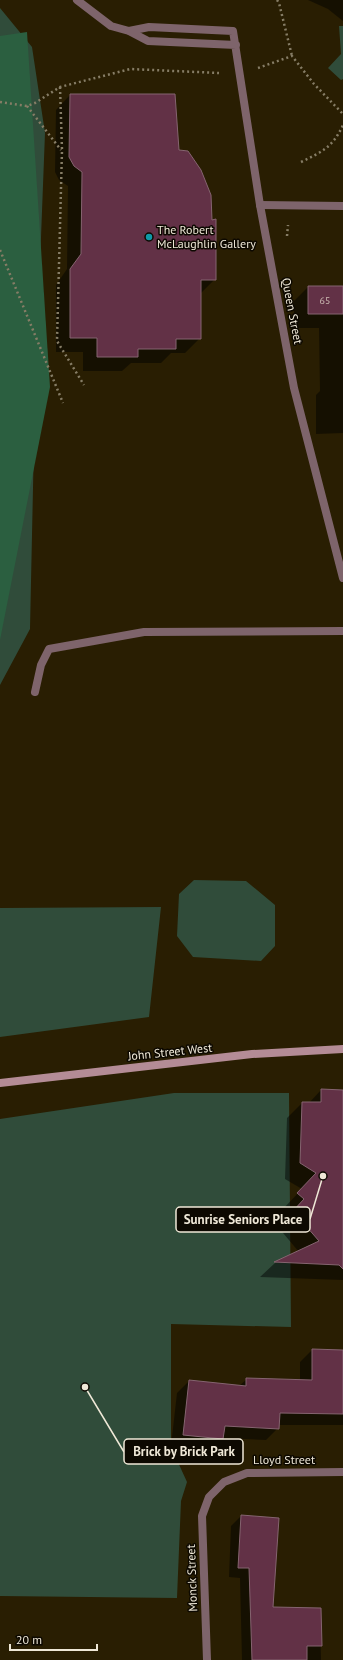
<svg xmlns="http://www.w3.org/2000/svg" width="343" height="1660" font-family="'PT Sans',sans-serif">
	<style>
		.green { fill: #304c3a }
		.forest { fill: #2b5f40 }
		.shadow { fill: #0007 }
		.building { fill: #623146; stroke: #856470 }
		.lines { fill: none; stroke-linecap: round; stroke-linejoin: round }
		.path { stroke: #867d66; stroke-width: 2.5; stroke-dasharray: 2 3; stroke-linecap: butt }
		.lane { stroke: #7e646b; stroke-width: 8 }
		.street { stroke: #7e646b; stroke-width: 8 }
		.secondary { stroke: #b48c96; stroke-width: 8 }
		.culture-dot { fill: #0f9aa8; stroke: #0d0901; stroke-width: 1.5 }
		.labels { text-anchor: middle; stroke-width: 3; stroke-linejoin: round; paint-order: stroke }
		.number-label { font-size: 10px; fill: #ccbab3 }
		.poi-label { font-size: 12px; fill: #efe8d7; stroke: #0d0901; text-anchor: start }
		.street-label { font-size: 12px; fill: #efe8d7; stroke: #0d0901 }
		.leader { fill: none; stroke: #efe8d7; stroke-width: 1.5 }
		.callout-dot { fill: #efe8d7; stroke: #0d0901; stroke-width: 1.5 }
		.callout { fill: #0d0901; stroke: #efe8d7; stroke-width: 1.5 }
		.callout-label { font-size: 13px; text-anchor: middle; font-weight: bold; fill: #efe8d7 }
	</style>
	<rect width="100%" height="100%" fill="#291e02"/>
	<path class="green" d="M 0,8 L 32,47 L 45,133 L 35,394 L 30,629 L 0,685 Z
		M 339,26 L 343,26 L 343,79 L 341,80 L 328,68 L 341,54 Z
		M 194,880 L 246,881 L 275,905 L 275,946 L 261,961 L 193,957 L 177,936 L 179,894 Z
		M 161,907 L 149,1017 L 0,1037 L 0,908 Z
		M 174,1093 L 289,1093 L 291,1327 L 171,1324 L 171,1447 L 187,1482 L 181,1501 L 177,1598 L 0,1596 L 0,1119 Z"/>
	<path class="forest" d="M 27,32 L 50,387 L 0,640 L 0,36 Z"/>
	<path class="shadow" d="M 308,0 L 343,0 L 343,21 L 328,9 Z
		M 70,95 L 174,95 L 178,151 L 215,279 L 200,294 L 200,338 L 185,353 L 171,353 L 161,363 L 131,363 L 122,371 L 83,371 L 83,352 L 56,352 L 56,285 L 67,269 L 68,186 L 59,180 L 55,172 L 56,110 Z
		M 308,287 L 343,287 L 343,433 L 316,434 L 316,395 L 320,391 L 319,328 L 294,328 L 294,301 Z
		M 321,1090 L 343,1091 L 343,1280 L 260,1277 L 275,1263 L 299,1252 L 278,1227 L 289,1215 L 283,1209 L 302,1189 L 285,1179 L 287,1118 L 302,1103 L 309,1103 Z
		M 312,1350 L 343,1351 L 343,1425 L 278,1425 L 278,1428 L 266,1440 L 222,1438 L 211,1450 L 171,1446 L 177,1393 L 189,1381 L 239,1386 L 247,1379 L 300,1380 L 300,1362 Z
		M 241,1516 L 272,1608 L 320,1609 L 321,1660 L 242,1660 L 240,1578 L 229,1577 L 231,1526 Z"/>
	<path class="building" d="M 70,94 L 175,94 L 179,150 L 188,151 L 201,170 L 211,195 L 212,220 L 216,219 L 216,280 L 201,280 L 201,339 L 176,339 L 176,349 L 138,349 L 138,357 L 97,357 L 97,338 L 70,338 L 70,269 L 81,254 L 82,172 L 74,166 L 69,157 Z
		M 308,286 L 343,286 L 343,314 L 308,314 Z
		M 321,1089 L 343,1090 L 343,1269 L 339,1265 L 274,1262 L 319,1241 L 293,1211 L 304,1199 L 297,1193 L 316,1173 L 300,1163 L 302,1102 L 321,1102 Z
		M 312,1349 L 343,1350 L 343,1414 L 280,1413 L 279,1429 L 225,1426 L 223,1439 L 183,1435 L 189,1380 L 246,1386 L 246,1378 L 312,1380 Z
		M 241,1515 L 279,1518 L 273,1607 L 321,1608 L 322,1646 L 307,1646 L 307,1660 L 252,1660 L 249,1568 L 238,1568 Z"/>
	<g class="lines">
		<path class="path" d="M 277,0 L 279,3 L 292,56
			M 258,68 L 292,56 L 314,84 L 343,114
			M 60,87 L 62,150 L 57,341 L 84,385
			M 0,102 L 27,106 L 35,103 L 60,87 L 130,69 L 219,73
			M 27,106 L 61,150
			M 301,162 C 322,152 333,147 343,125
			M 287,236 L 288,225
			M 0,250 L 63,403"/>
		<path class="lane" d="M 77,0 L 111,26 L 129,31 L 148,41 L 236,45
			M 129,31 L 149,27 L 233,31 L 260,205 L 294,388 L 343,578
			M 35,692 L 41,665 L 49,649 L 144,632 L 343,631"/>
		<path class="street" d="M 260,205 L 343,206
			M 207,1660 L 202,1516 L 209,1497 L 224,1482 L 247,1473 L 343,1472"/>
		<path class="secondary" d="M 0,1083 L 252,1054 L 343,1049"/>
	</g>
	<circle class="culture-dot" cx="149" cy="237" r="4"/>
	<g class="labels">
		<g class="number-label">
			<text x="325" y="304">65</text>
		</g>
		<g class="poi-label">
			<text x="157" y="234">The Robert<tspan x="157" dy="14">McLaughlin Gallery</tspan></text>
		</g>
		<g class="street-label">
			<text transform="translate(292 311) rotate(79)" y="4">Queen Street</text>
			<text transform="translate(170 1052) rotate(-6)" y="4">John Street West</text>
			<text x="284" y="1464">Lloyd Street</text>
			<text transform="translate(192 1578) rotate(-92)" y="4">Monck Street</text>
		</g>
	</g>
	<path class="leader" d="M323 1176L310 1219M85 1387L124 1452"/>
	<g class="callout-dot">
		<circle cx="323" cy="1176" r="4"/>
		<circle cx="85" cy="1387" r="4"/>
	</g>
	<g class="callout">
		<rect x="176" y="1207" width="134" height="25" rx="4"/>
		<rect x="124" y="1439" width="119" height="25" rx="4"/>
	</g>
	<g class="callout-label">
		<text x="243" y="1224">Sunrise Seniors Place</text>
		<text x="184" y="1456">Brick by Brick Park</text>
	</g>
	<path d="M10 1644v6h87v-6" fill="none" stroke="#efe8d7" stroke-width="2"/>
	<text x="16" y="1644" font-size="12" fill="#efe8d7" stroke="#0d0901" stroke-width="3" paint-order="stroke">20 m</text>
</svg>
